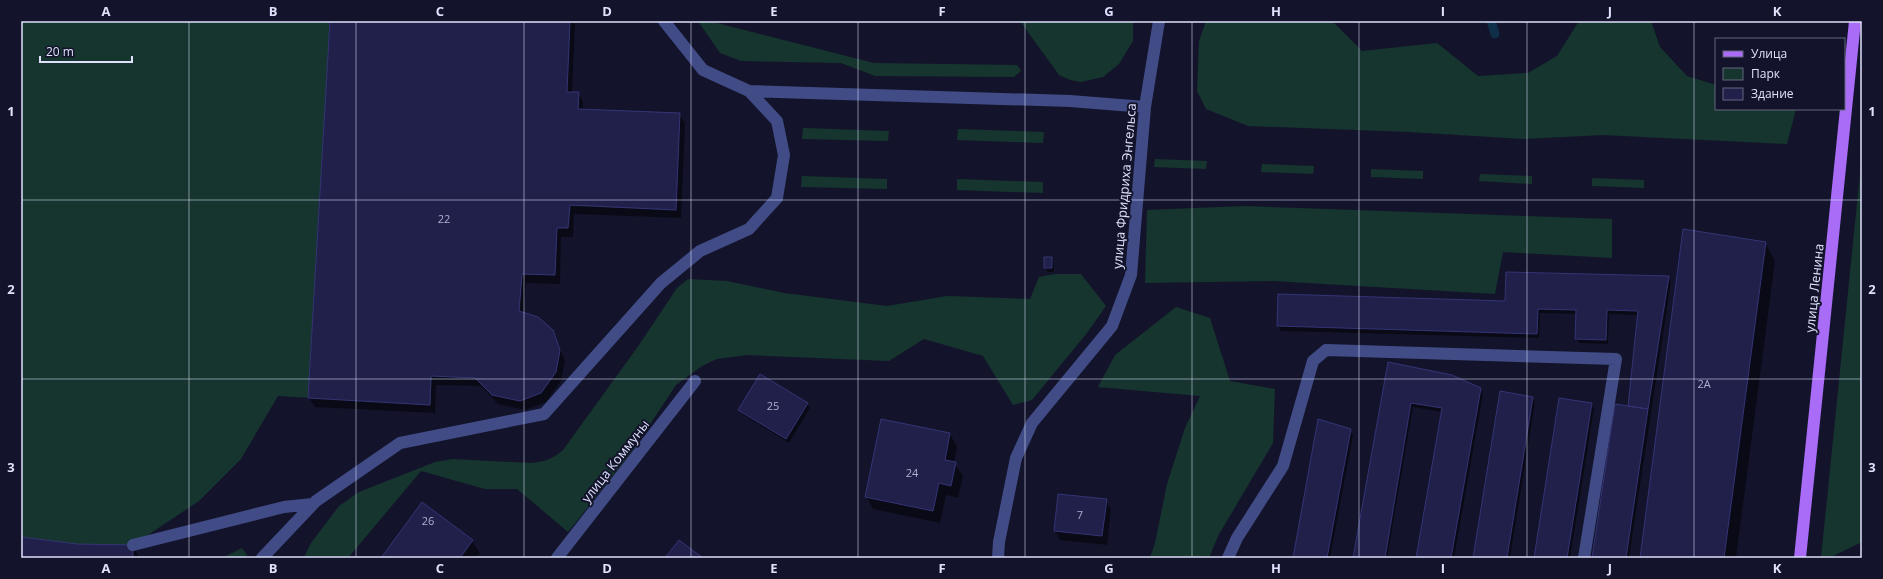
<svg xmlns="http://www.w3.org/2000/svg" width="1883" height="579" font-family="'Open Sans',sans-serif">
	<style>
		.green { fill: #16352e }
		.shadow { fill: #0007 }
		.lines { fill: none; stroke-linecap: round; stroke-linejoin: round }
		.stream { stroke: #0f2f48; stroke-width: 9 }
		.building { fill: #20204b; stroke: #343475 }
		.minor { stroke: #414c87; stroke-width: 12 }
		.major { stroke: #a86cf7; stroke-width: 12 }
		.grid { fill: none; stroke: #dfe1fd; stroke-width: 1; stroke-opacity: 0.55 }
		.labels { text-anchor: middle; stroke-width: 4; stroke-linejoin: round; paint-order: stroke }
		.number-label { font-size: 11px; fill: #afb1d0 }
		.street-label { font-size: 13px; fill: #dfe1fd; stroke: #13142b }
		.neatline { fill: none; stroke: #dfe1fd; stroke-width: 1.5 }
		.grid-label { font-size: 13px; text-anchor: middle; font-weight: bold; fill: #dfe1fd }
	</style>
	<rect width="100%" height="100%" fill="#13142b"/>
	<path class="green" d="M 21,21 L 570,21 L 567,92 L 579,92 L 579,109 L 680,113 L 676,210 L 570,206 L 568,228 L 557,228 L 555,275 L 522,274 L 520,311 L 538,317 L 553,330 L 560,350 L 556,372 L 541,393 L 520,401 L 492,395 L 475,378 L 432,376 L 430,405 L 278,396 L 241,459 L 199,501 L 133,545 L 21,558 Z
		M 698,21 L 709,21 L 874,63 L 1017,65 L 1021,71 L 1014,77 L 875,76 L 841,63 L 741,61 L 720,53 Z
		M 1020,21 L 1133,21 L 1133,41 L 1119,64 L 1103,77 L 1081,82 L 1070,80 L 1059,75 Z
		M 1206,21 L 1332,21 L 1362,51 L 1437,43 L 1478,76 L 1528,73 L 1557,56 L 1579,21 L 1651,21 L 1660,47 L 1687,76 L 1716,85 L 1716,109 L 1796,109 L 1787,144 L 1603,135 L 1523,139 L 1409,132 L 1248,126 L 1206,109 L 1197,91 L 1199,41 Z
		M 803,128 L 889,131 L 888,141 L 802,139 Z
		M 958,129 L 1044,132 L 1043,143 L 957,140 Z
		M 1862,154 L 1862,542 L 1829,558 L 1821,558 Z
		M 1155,159 L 1207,161 L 1206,169 L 1154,167 Z
		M 1262,164 L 1314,166 L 1313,174 L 1261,172 Z
		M 1371,169 L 1423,171 L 1423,179 L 1371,177 Z
		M 1480,174 L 1532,176 L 1532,184 L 1479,181 Z
		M 802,176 L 887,179 L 887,189 L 801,187 Z
		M 1592,178 L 1644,180 L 1644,188 L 1592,186 Z
		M 957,179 L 1043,182 L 1043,193 L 957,190 Z
		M 1245,206 L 1612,219 L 1612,258 L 1503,252 L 1495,294 L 1273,281 L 1145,283 L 1147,210 Z
		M 1055,274 L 1081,274 L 1106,306 L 1087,333 L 1032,400 L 1013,405 L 983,356 L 924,339 L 889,361 L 747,355 L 717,359 L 702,366 L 676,385 L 629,456 L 568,532 L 517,489 L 485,489 L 421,471 L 348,558 L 305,558 L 305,555 L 311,543 L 339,506 L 359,492 L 435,462 L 453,459 L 531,463 C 544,462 553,459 563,450 L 639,345 L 677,288 L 688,279 L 727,281 L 784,293 L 887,306 L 947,296 L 1030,299 L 1039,277 Z
		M 1176,307 L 1210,318 L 1230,381 L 1275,389 L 1273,443 L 1218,536 L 1209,558 L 1150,558 L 1155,543 L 1167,484 L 1185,428 L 1200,396 L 1098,387 L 1115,355 Z
		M 242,548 L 247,555 L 244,558 L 222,558 Z"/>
	<path class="shadow" d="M 331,21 L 572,21 L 575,25 L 572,93 L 578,93 L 583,102 L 583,110 L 679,114 L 685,123 L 681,218 L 574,214 L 573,237 L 561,237 L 560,284 L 526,283 L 524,313 L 552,331 L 565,360 L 561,381 L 546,402 L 525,410 L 498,404 L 481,386 L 436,385 L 435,413 L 315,407 L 309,398 Z
		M 1765,243 L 1775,261 L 1736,558 L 1641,558 Z
		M 1051,258 L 1054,263 L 1054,272 L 1048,272 L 1045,267 Z
		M 1668,277 L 1671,282 L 1629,558 L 1594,558 L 1629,407 L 1638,315 L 1609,314 L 1608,344 L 1579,343 L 1576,338 L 1577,314 L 1540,313 L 1539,338 L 1281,331 L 1278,326 L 1279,295 L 1506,302 Z
		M 1389,363 L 1480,389 L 1483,394 L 1454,558 L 1417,558 L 1442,412 L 1413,407 L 1387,558 L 1354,558 Z
		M 1532,398 L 1535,402 L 1510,558 L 1474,558 Z
		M 807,403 L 810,408 L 789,443 L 742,414 L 739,410 Z
		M 1591,404 L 1594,409 L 1570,558 L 1535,558 Z
		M 1350,430 L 1353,435 L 1330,558 L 1294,558 Z
		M 950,434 L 957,447 L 954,463 L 963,476 L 958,498 L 946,495 L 940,523 L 873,509 L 866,496 Z
		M 1106,500 L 1111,509 L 1107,545 L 1060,540 L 1055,531 Z
		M 21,538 L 77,545 L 132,546 L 138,555 L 138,558 L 21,558 Z
		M 472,541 L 480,553 L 476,558 L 382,558 Z"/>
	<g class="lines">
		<path class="stream" d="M 1491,21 L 1495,34"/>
	</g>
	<path class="building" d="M 330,21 L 570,21 L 567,92 L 579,92 L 578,109 L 680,113 L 676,210 L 570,205 L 568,228 L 557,228 L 555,275 L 522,274 L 519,311 L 538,317 L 553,330 L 560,350 L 556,372 L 541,393 L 520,401 L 492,395 L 475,378 L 431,376 L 430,405 L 308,398 Z
		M 1683,229 L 1766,242 L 1724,558 L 1640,558 Z
		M 1044,257 L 1052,257 L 1052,268 L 1044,268 Z
		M 1506,272 L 1669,276 L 1648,409 L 1628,406 L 1638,311 L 1607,310 L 1606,340 L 1575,339 L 1576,310 L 1538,309 L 1537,334 L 1277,326 L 1278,294 L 1505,301 Z
		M 1388,362 L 1452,375 L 1481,388 L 1451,558 L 1416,558 L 1442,408 L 1411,403 L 1385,558 L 1353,558 Z
		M 760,374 L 808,403 L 786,439 L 738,410 Z
		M 1500,391 L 1533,397 L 1507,558 L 1473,558 Z
		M 1559,398 L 1592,403 L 1567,558 L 1534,558 Z
		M 1615,404 L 1648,409 L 1626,558 L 1592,558 Z
		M 881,419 L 950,433 L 945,460 L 956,462 L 951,486 L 939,483 L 933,511 L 865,497 Z
		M 1318,419 L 1351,429 L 1327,558 L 1293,558 Z
		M 1058,494 L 1107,499 L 1102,536 L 1054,531 Z
		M 422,502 L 473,540 L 460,558 L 381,558 Z
		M 21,537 L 77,544 L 133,545 L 133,558 L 21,558 Z
		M 679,540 L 703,558 L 665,558 Z"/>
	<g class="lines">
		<path class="minor" d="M 749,91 L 1070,101 L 1145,107
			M 133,545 L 284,507 L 313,504
			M 262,558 L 316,501 L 400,443 L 544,414 L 661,283 L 700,251 L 749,229 L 777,198 L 784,155 L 777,121 L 749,91 L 703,70 L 664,21
			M 557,558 L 695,381
			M 998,558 L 999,542 L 1016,458 L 1032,423 L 1112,326 L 1131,275 L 1145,107 L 1159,21
			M 1228,558 L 1237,538 L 1283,466 L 1313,361 L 1326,350 L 1616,359 L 1584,558"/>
		<path class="major" d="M 1800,558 L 1855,21"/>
	</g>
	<path class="grid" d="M 189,21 L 189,558M 356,21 L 356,558M 524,21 L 524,558M 691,21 L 691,558M 858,21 L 858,558M 1025,21 L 1025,558M 1192,21 L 1192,558M 1359,21 L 1359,558M 1527,21 L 1527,558M 1694,21 L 1694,558M 21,200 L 1862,200M 21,379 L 1862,379"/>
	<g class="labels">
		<g class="number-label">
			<text x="444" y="223">22</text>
			<text x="1704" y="388">2А</text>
			<text x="773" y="410">25</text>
			<text x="912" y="477">24</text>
			<text x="1080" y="519">7</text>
			<text x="428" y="525">26</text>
		</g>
		<g class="street-label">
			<text transform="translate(1124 186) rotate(-85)" y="5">улица Фридриха Энгельса</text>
			<text transform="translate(1814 288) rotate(-84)" y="5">улица Ленина</text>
			<text transform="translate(615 461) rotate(-52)" y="5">улица Коммуны</text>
		</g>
	</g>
	<rect width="1883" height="579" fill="none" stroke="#13142b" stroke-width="44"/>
	<rect x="1715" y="38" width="130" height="72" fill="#13142b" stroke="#65667f"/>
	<rect x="1723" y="51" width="20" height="6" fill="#a86cf7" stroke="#65667f"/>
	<text x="1751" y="58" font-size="12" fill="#dfe1fd">Улица</text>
	<rect x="1723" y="68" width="20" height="12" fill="#16352e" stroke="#65667f"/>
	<text x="1751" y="78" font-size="12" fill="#dfe1fd">Парк</text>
	<rect x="1723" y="88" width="20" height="12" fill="#20204b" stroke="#65667f"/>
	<text x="1751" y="98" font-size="12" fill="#dfe1fd">Здание</text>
	<path d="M40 56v6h92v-6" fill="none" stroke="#dfe1fd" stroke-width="2"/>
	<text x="46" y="56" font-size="12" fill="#dfe1fd" stroke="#13142b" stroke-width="3" paint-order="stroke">20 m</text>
	<rect x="22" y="22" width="1839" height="535" class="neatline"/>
	<g class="grid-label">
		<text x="106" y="16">A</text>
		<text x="273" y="16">B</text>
		<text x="440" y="16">C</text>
		<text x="607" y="16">D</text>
		<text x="774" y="16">E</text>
		<text x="942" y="16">F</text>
		<text x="1109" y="16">G</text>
		<text x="1276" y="16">H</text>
		<text x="1443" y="16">I</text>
		<text x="1610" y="16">J</text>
		<text x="1777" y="16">K</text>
		<text x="11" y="116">1</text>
		<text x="1872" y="116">1</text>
		<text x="11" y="294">2</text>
		<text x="1872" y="294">2</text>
		<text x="11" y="472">3</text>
		<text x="1872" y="472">3</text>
		<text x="106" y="573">A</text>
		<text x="273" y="573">B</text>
		<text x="440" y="573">C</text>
		<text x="607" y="573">D</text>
		<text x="774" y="573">E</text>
		<text x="942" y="573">F</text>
		<text x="1109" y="573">G</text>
		<text x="1276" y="573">H</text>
		<text x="1443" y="573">I</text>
		<text x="1610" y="573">J</text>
		<text x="1777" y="573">K</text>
	</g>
</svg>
